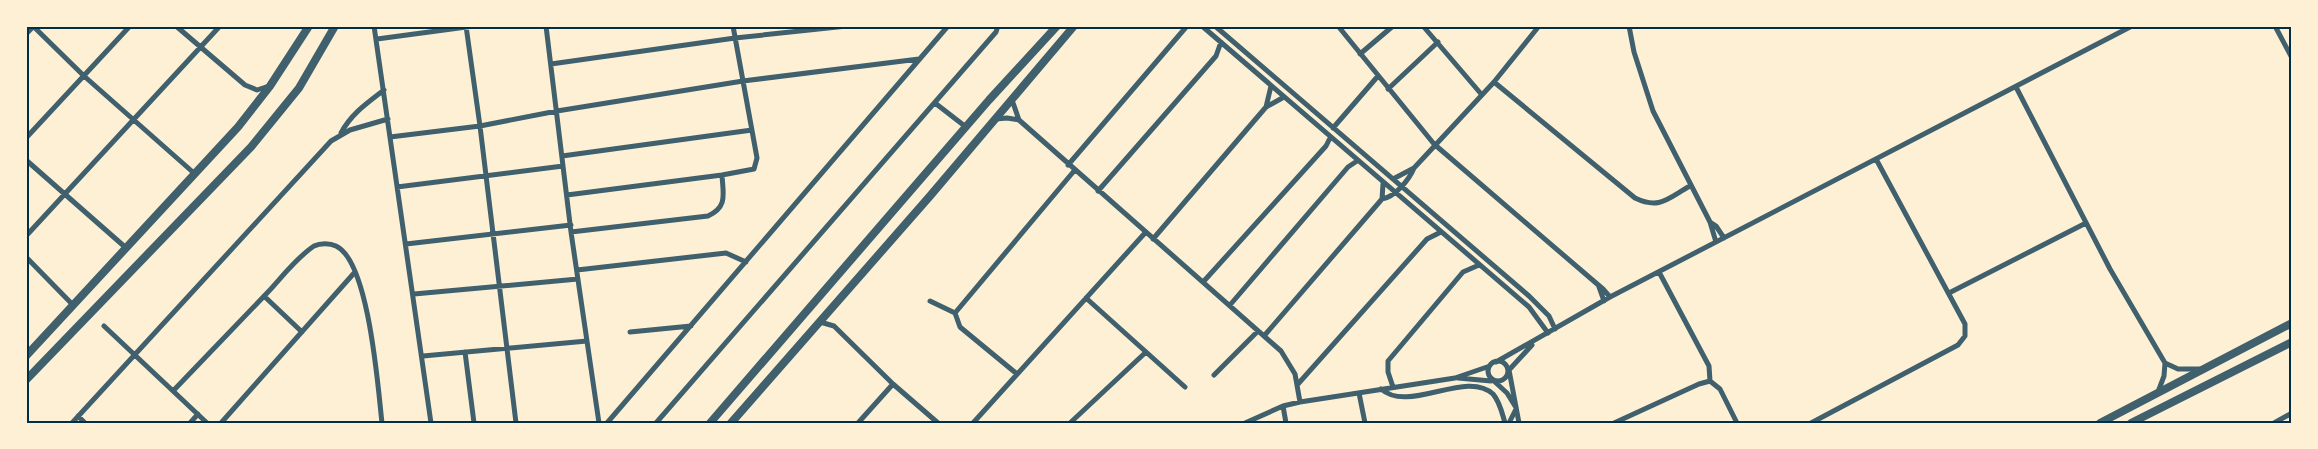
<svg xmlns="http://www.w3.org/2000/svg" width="2318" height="449" font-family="Jost,sans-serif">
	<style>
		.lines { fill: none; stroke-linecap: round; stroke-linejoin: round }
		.minor { stroke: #3f606c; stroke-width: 5 }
		.tertiary { stroke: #3f606c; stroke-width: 8 }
		.neatline { fill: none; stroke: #003049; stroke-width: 2 }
	</style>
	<rect width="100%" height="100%" fill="#fdf0d5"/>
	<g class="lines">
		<path class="minor" d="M 33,26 L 84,76 L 195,174
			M 176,26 L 245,85 L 257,90 L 269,86
			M 374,26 L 431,423
			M 466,26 L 480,126 L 516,423
			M 546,26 L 571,232 L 599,423
			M 1202,26 L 1529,307 L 1548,333
			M 1215,26 L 1529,296 L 1549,316 L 1555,329
			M 1338,26 L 1434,144 L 1603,289 L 1610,297
			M 1423,26 L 1482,95
			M 1629,26 L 1634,52 L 1653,111 L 1710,222 L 1716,242
			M 2275,26 L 2292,58
			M 26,34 L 34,26
			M 377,39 L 474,26
			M 1360,54 L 1393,26
			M 551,64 L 735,38 L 847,26
			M 1494,82 L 1635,198 C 1660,210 1668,198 1690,186
			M 2016,87 L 2110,269 L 2165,363 L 2164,376 L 2158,392
			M 1388,89 L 1438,42
			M 1012,100 L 1019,120 L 1281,351 L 1295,374 L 1300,402
			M 935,103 L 966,127
			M 1266,107 L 1271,86
			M 996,119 L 1007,118 L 1019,120
			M 1333,128 L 1378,76
			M 341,133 C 351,114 367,103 384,90
			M 390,137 L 480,126 L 557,111 L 743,81 L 919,59
			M 26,138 L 130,26
			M 562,156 L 752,130
			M 26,160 L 125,247
			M 1068,165 L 1187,26
			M 1393,179 L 1414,168
			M 397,187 L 563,166
			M 1098,191 L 1216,56 L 1221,42
			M 567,195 L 722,175 L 754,169 L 757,158 L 733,26
			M 1382,199 C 1395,197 1409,180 1414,168 L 1494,82 L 1539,26
			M 1710,222 L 1716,226 L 1724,238
			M 571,232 L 708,216 C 728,207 723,194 722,175
			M 26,236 L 220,26
			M 1153,239 L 1266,107 L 1284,97
			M 406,244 L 571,225
			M 26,257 L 73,305
			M 577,270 L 726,253 L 746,262
			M 1659,272 L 1709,366 L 1710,381
			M 1204,281 L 1326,146 L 1330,138
			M 1599,287 L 1604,301
			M 1949,293 L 2086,223
			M 414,294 L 578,279
			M 264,296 L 302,332
			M 1086,298 L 1185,387
			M 930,301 L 955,313
			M 1230,305 L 1348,167 L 1357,161
			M 820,322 L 834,326 L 893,384 L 938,423
			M 104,326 L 207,423
			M 630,332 L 691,326
			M 1264,336 L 1382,199 L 1383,184
			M 465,352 L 474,423
			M 423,356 L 587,341
			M1488 371a10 10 0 1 1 20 0a10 10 0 1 1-20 0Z
			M 1496,362 L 1610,297 L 2132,26
			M 2165,363 L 2178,369 L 2199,369
			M 1017,374 L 960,327 L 955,313 L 1074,171
			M 1214,375 L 1258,331
			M 1458,378 L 1491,381
			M 1495,382 L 1507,393 L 1515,406
			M 1298,384 L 1427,239 L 1441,232
			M 1393,387 L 1388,372 L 1388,361 L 1463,272 L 1479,265
			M 1381,389 C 1409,414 1466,369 1493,394 C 1500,402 1502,413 1505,423
			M 173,391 C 205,358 236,325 268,292 C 282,277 297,257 314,246 C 320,243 330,243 336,246 C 369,261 378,388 382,423
			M 1359,393 L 1365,423
			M 1283,406 L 1286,423
			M 78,416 L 85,423
			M 72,423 L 331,141 L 350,130 L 388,119
			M 190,423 L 198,414
			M 221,423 L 355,272
			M 607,423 L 948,26
			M 656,423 L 996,32 L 998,26
			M 858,423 L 893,384
			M 973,423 L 1145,233
			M 1070,423 L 1146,352
			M 1245,423 L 1283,406 L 1300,402 L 1455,378 L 1487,367
			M 1509,423 L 1516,409
			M 1519,423 L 1509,370 L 1532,345
			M 1614,423 L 1699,384 L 1710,381 L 1720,389 L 1737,423
			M 1811,423 L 1958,345 L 1965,336 L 1965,324 L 1876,159
			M 2274,423 L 2292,413"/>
		<path class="tertiary" d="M 26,356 L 238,127 L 270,86 L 309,26
			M 26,380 L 251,147 L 299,88 L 335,26
			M 710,423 L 989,100 L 1057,26
			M 731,423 L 930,196 L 1074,26
			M 2100,423 L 2292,323
			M 2131,423 L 2292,342"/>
	</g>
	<rect width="2318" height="449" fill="none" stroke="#fdf0d5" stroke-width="55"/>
	<rect x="28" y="28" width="2262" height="394" class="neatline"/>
</svg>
